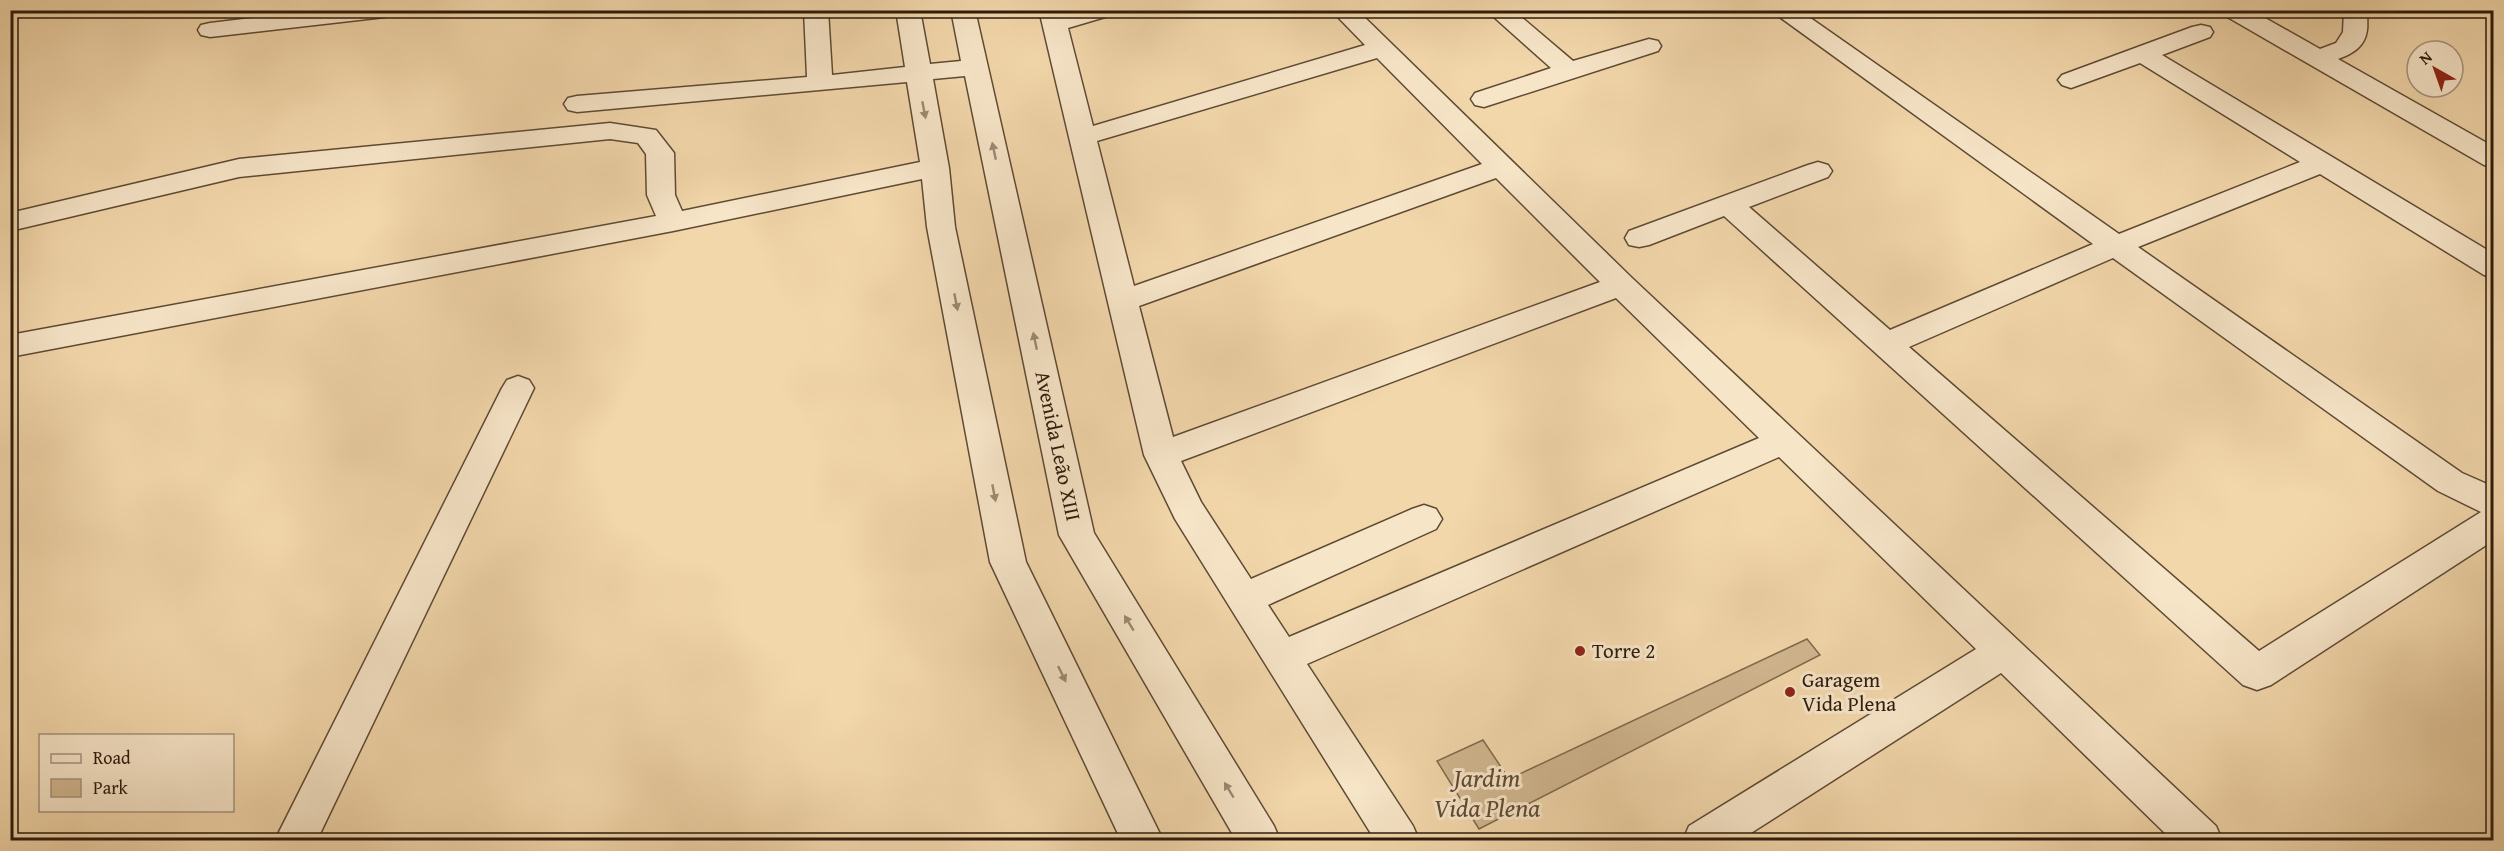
<svg xmlns="http://www.w3.org/2000/svg" width="2504" height="851" font-family="'Gentium Book Plus',serif">
	<style>
		.green { fill: #d1b790; stroke: #7f694e; stroke-width: 1.5 }
		.lines { fill: none; stroke-linecap: round; stroke-linejoin: round }
		.minor-casing { stroke: #5e4a34; stroke-width: 3 }
		.minor { fill: #f7e5c8; fill-rule: evenodd }
		.oneway { fill: #9c8a74 }
		.poi-dot { fill: #8f2418; stroke: #f7e5c8; stroke-width: 2 }
		.labels { text-anchor: middle; stroke-width: 6; stroke-linejoin: round; paint-order: stroke }
		.street-label { font-size: 21px; fill: #2d1b0d; stroke: #f7e5c8 }
		.poi-label { font-size: 21px; fill: #2d1b0d; stroke: #f7e5c8; text-anchor: start }
		.near-park-label { font-size: 26px; font-style: italic; fill: #5e4a34; stroke: #f7e5c8 }
	</style>
	<rect width="100%" height="100%" fill="#f2d7ab"/>
	<filter id="stains"><feTurbulence type="fractalNoise" baseFrequency=".00333" numOctaves="4"/><feColorMatrix values="0 0 0 0 .2 0 0 0 0 .09 0 0 0 0 .02 0 0 0 .5 -.17"/></filter>
	<radialGradient id="worn" r=".72"><stop offset=".6" stop-color="#630" stop-opacity="0"/><stop offset="1" stop-color="#630" stop-opacity=".3"/></radialGradient>
	<path class="green" d="M 1807,639 L 1820,655 L 1479,829 L 1437,761 L 1483,740 L 1509,779 Z"/>
	<g class="lines">
		<defs>
			<path id="minor" d="M 317,10 L 397,10 L 394,15 L 385,17 L 210,37 L 201,35 L 198,30 L 201,25 L 210,23 Z
				M 804,10 L 828,10 L 832,75 L 905,67 L 896,10 L 920,10 L 930,64 L 961,61 L 951,10 L 975,10 L 1094,533 L 1274,826 L 1280,840 L 1236,840 L 1059,535 L 965,76 L 933,79 L 949,168 L 955,227 L 1026,562 L 1163,840 L 1121,840 L 990,562 L 927,227 L 922,179 L 673,231 L 10,357 L 10,335 L 656,216 L 647,195 L 646,154 L 638,143 L 610,139 L 239,177 L 10,231 L 10,213 L 239,159 L 610,123 L 656,130 L 674,153 L 675,195 L 682,211 L 920,162 L 907,82 L 577,112 L 568,110 L 564,104 L 568,98 L 577,96 L 807,77 Z
				M 1039,10 L 1063,10 L 1064,14 L 1075,10 L 1115,10 L 1112,15 L 1068,28 L 1093,126 L 1365,45 L 1331,10 L 1357,10 L 1632,278 L 2216,826 L 2222,840 L 2172,840 L 2001,673 L 1740,840 L 1683,840 L 1689,826 L 1976,649 L 1779,457 L 1307,664 L 1413,826 L 1419,840 L 1375,840 L 1175,519 L 1144,455 ZM 1377,58 L 1482,164 L 1134,286 L 1097,141 ZM 1496,178 L 1600,282 L 1173,437 L 1139,306 ZM 1616,298 L 1759,438 L 1289,637 L 1268,605 L 1436,529 L 1442,519 L 1436,509 L 1424,505 L 1412,509 L 1251,579 L 1201,502 L 1181,461 Z
				M 1486,10 L 1513,10 L 1573,61 L 1649,39 L 1658,41 L 1661,46 L 1658,51 L 1484,107 L 1475,105 L 1471,99 L 1475,93 L 1551,68 Z
				M 1770,10 L 1799,10 L 2119,234 L 2300,162 L 2140,63 L 2071,88 L 2062,85 L 2058,80 L 2062,75 L 2192,27 L 2201,25 L 2210,27 L 2213,32 L 2210,37 L 2162,55 L 2494,254 L 2494,278 L 2484,275 L 2320,174 L 2138,247 L 2462,473 L 2494,487 L 2494,540 L 2271,685 L 2257,690 L 2243,685 L 1724,216 L 1649,245 L 1639,247 L 1629,245 L 1625,238 L 1629,231 L 1808,165 L 1818,162 L 1828,165 L 1832,171 L 1828,177 L 1749,207 L 1890,330 L 2093,244 ZM 2113,258 L 2438,491 L 2481,512 L 2259,651 L 1909,347 Z
				M 2221,10 L 2251,10 L 2320,49 L 2336,43 L 2343,32 L 2344,10 L 2369,10 C 2366,17 2368,23 2367,30 C 2365,47 2352,54 2338,59 L 2494,147 L 2494,167 L 2484,165 L 2224,15 Z
				M 518,376 L 529,380 L 534,388 L 317,840 L 275,840 L 502,388 L 507,380 Z"/>
		</defs>
		<use href="#minor" class="minor-casing"/>
		<use href="#minor" class="minor"/>
	</g>
	<defs><path id="oneway-solid" d="M-6-.8H1V-3.2L6.5 0L1 3.2V.8H-6Z" transform="scale(1.5)"/></defs>
	<g class="oneway">
		<use href="#oneway-solid" transform="translate(924 110) rotate(79)"/>
		<use href="#oneway-solid" transform="translate(994 151) rotate(-102)"/>
		<use href="#oneway-solid" transform="translate(956 302) rotate(79)"/>
		<use href="#oneway-solid" transform="translate(1035 341) rotate(-102)"/>
		<use href="#oneway-solid" transform="translate(994 493) rotate(79)"/>
		<use href="#oneway-solid" transform="translate(1129 623) rotate(-121)"/>
		<use href="#oneway-solid" transform="translate(1062 674) rotate(64)"/>
		<use href="#oneway-solid" transform="translate(1229 790) rotate(-121)"/>
	</g>
	<g class="poi-dot">
		<circle cx="1580" cy="651" r="6"/>
		<circle cx="1790" cy="692" r="6"/>
	</g>
	<g class="labels">
		<g class="street-label">
			<text transform="translate(1058 446) rotate(78)" y="7">Avenida Leão XIII</text>
		</g>
		<g class="poi-label">
			<text x="1592" y="658">Torre 2</text>
			<text x="1802" y="687">Garagem<tspan x="1802" dy="24">Vida Plena</tspan></text>
		</g>
		<g class="near-park-label">
			<text x="1487" y="787">Jardim<tspan x="1487" dy="30">Vida Plena</tspan></text>
		</g>
	</g>
	<rect width="2504" height="851" fill="none" stroke="#f2d7ab" stroke-width="36"/>
	<rect x="12" y="12" width="2480" height="827" fill="none" stroke="#2d1b0d" stroke-width="3"/>
	<rect x="18" y="18" width="2468" height="815" fill="none" stroke="#2d1b0d" stroke-width="1.5"/>
	<rect x="39" y="734" width="195" height="78" fill="#f7e5c8" stroke="#a6947d" stroke-width="1.5"/>
	<rect x="51" y="754" width="30" height="9" fill="#f7e5c8" stroke="#a6947d" stroke-width="1.5"/>
	<text x="93" y="764" font-size="18" fill="#2d1b0d">Road</text>
	<rect x="51" y="779" width="30" height="18" fill="#d1b790" stroke="#a6947d" stroke-width="1.5"/>
	<text x="93" y="794" font-size="18" fill="#2d1b0d">Park</text>
	<g transform="translate(2435 69) rotate(320)"><circle r="28" fill="#f7e5c8" stroke="#a6947d" stroke-width="1.5"/>
	<path d="M0-4.5L10 22L0 15L-10 22Z" fill="#8f2418"/>
	<text y="-9" font-size="16" font-weight="bold" text-anchor="middle" fill="#2d1b0d">N</text>
	</g>
	<rect width="100%" height="100%" filter="url(#stains)"/>
	<rect width="100%" height="100%" fill="url(#worn)"/>
</svg>
